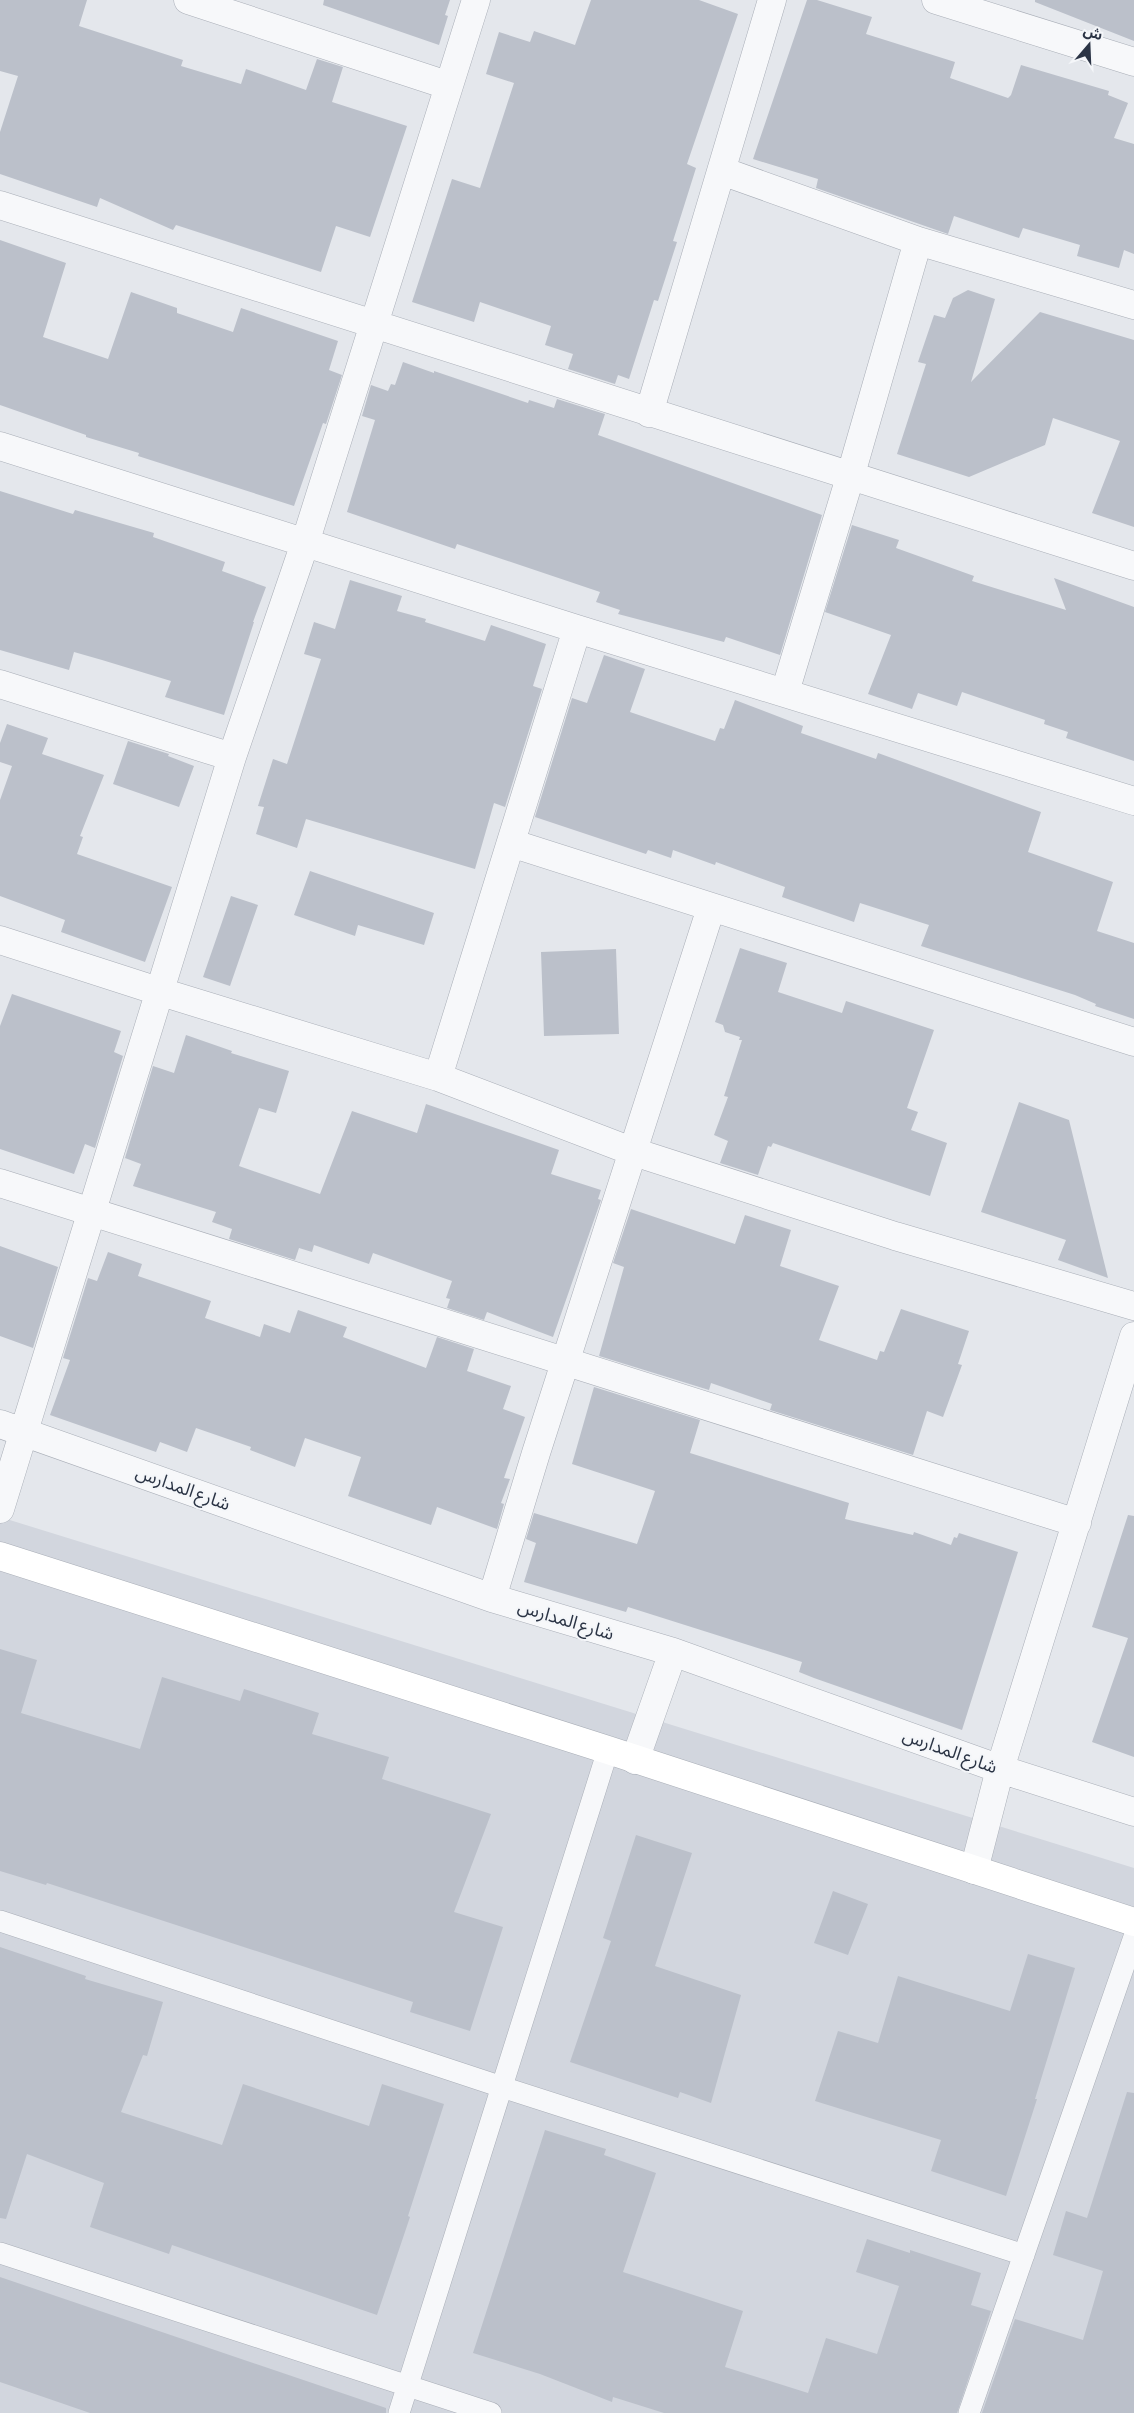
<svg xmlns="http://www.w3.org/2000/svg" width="1134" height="2413" font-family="'Alegreya Sans','Noto Sans Arabic',sans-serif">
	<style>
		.built { fill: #d2d6de }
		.building { fill: #bbc0ca }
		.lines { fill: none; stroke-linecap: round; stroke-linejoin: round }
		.lane-casing { stroke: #a9aeb7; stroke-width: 22 }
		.street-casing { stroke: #a9aeb7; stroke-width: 29 }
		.secondary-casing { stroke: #a9aeb7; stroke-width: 29 }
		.lane { stroke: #f7f8fa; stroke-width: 21 }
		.street { stroke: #f7f8fa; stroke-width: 28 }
		.secondary { stroke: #fff; stroke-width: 28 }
		.labels { text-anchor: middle; stroke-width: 4; stroke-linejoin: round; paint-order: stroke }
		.street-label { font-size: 18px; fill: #2b3445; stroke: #f4f6f9 }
	</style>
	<rect width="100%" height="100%" fill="#e4e7ec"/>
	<path class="built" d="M 0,1517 L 1134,1868 L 1134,2413 L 0,2413 Z"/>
	<path class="building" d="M 0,0 L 87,0 L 79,26 L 183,60 L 181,66 L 241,84 L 246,69 L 306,90 L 317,59 L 343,67 L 332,102 L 407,126 L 370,237 L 336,226 L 321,272 L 176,225 L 173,230 L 100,198 L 97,207 L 0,174 L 0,132 L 18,76 L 0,71 Z
		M 324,0 L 450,0 L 445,15 L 448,16 L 439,45 L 323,5 Z
		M 591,0 L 699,0 L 738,14 L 687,164 L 696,168 L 673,241 L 677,242 L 658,301 L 654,300 L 629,379 L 618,375 L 615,384 L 568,369 L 573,354 L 545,345 L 551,326 L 480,302 L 474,322 L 412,302 L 452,179 L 480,188 L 514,83 L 486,74 L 499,32 L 530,42 L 534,31 L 575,45 Z
		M 807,0 L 817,0 L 872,17 L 866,34 L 955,62 L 950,78 L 1008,98 L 1011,95 L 1021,65 L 1109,91 L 1108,95 L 1128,103 L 1114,138 L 1134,144 L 1134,254 L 1124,250 L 1119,268 L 1077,256 L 1080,245 L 1023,228 L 1019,238 L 954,216 L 948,234 L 816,188 L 818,179 L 753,159 Z
		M 1035,0 L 1134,0 L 1134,41 L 1035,2 Z
		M 0,240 L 66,263 L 43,337 L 108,359 L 131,292 L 177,308 L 177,313 L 233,332 L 241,308 L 338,341 L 329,370 L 342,375 L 326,424 L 323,423 L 294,506 L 138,456 L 139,453 L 86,437 L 86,435 L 0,405 Z
		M 968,290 L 995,299 L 971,382 L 1040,312 L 1134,340 L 1134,527 L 1092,513 L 1120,441 L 1053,418 L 1045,445 L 969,477 L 897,454 L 926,364 L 918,362 L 934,315 L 945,318 L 953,298 Z
		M 403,362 L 434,373 L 434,371 L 528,403 L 529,400 L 554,408 L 557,399 L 605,414 L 598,435 L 822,515 L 780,655 L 726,637 L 724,642 L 618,614 L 620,610 L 596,602 L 600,592 L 457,544 L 455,549 L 347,512 L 375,420 L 362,416 L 371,385 L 388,391 L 391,384 L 395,385 Z
		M 0,491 L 73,514 L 75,510 L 154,533 L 153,537 L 225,562 L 222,571 L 266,587 L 253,622 L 254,622 L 224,715 L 165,697 L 171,681 L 102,660 L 74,652 L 69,670 L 0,650 Z
		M 852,525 L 899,540 L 896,548 L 974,576 L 972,581 L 1066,610 L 1054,578 L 1134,607 L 1134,761 L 1066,738 L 1068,732 L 1044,724 L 1045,720 L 962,692 L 957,706 L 918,693 L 912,709 L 868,694 L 891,635 L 825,612 Z
		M 350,580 L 402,596 L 397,611 L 426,619 L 425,622 L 485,641 L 491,625 L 546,644 L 533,686 L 542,689 L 505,807 L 494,803 L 475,869 L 306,819 L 297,848 L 256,834 L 264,807 L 258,806 L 273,759 L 287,764 L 321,659 L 304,654 L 314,622 L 335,629 Z
		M 604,655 L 645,669 L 630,712 L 715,741 L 720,728 L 724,729 L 735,700 L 803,726 L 801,733 L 876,759 L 878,753 L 1041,812 L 1028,852 L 1113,882 L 1097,931 L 1134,943 L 1134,1019 L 1095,1006 L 1096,1004 L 1075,995 L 921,946 L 929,925 L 860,903 L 854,922 L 782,897 L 785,887 L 716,862 L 715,865 L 673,850 L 671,858 L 648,850 L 646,854 L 535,817 L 572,698 L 587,703 Z
		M 7,724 L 48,738 L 42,754 L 104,775 L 80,836 L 83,837 L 77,854 L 172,887 L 145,962 L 61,932 L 65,920 L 0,896 L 0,800 L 12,766 L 0,762 L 0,743 Z
		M 128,741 L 169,754 L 168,756 L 194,766 L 179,807 L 113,784 Z
		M 310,871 L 434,913 L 424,945 L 358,925 L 355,936 L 294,915 Z
		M 231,896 L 258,905 L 230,986 L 203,977 Z
		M 740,948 L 787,963 L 778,992 L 842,1013 L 846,1001 L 934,1030 L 907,1108 L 918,1112 L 911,1130 L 947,1143 L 930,1196 L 773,1143 L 771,1147 L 768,1146 L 758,1175 L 720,1163 L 728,1141 L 714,1135 L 728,1097 L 724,1096 L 742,1040 L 739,1040 L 740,1037 L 725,1032 L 723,1025 L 715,1022 Z
		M 616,949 L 619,1034 L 544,1036 L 541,952 Z
		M 12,994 L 121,1031 L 114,1052 L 123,1056 L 95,1148 L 85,1144 L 74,1174 L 0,1149 L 0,1026 Z
		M 186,1035 L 232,1051 L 231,1053 L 289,1071 L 276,1113 L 259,1108 L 239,1166 L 320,1194 L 352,1111 L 417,1133 L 426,1104 L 559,1150 L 551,1174 L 601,1190 L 598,1199 L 601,1200 L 553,1337 L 487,1312 L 484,1320 L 447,1308 L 450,1299 L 446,1298 L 452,1281 L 432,1274 L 373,1253 L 369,1264 L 314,1245 L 312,1252 L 299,1248 L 295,1260 L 229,1239 L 232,1229 L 212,1222 L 216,1212 L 133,1186 L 141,1164 L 125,1158 L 153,1066 L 174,1073 Z
		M 1019,1102 L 1069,1120 L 1108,1278 L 1058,1260 L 1066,1240 L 981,1212 Z
		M 631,1209 L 735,1244 L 745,1215 L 791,1230 L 780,1266 L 839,1286 L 819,1340 L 877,1360 L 880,1351 L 884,1352 L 901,1309 L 969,1331 L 958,1364 L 962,1365 L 943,1417 L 927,1411 L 913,1455 L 770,1410 L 772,1404 L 711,1383 L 709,1390 L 599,1356 L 624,1267 L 613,1263 Z
		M 0,1246 L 58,1267 L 33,1348 L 0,1336 Z
		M 108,1252 L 142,1264 L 138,1276 L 211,1301 L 205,1318 L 260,1337 L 264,1324 L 290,1333 L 298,1310 L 347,1327 L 343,1337 L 426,1368 L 437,1337 L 474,1349 L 467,1371 L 511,1386 L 503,1409 L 525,1417 L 504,1478 L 510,1479 L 501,1503 L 504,1504 L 497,1529 L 437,1507 L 431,1525 L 348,1496 L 361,1457 L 305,1438 L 295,1467 L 250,1450 L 251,1447 L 196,1428 L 187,1452 L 160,1442 L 156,1452 L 50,1415 L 70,1360 L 63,1358 L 88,1278 L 97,1281 Z
		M 594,1387 L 700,1420 L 690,1453 L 849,1503 L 845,1519 L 913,1535 L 914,1532 L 951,1545 L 954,1537 L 957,1538 L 959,1533 L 1018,1552 L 962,1730 L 814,1678 L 799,1672 L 802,1662 L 628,1607 L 626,1612 L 524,1582 L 536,1543 L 526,1539 L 534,1513 L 637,1544 L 655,1491 L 572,1464 Z
		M 1128,1515 L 1134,1516 L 1134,1757 L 1092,1742 L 1128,1638 L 1092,1627 Z
		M 0,1649 L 37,1660 L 21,1713 L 140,1749 L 162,1677 L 240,1701 L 244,1689 L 319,1713 L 312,1734 L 389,1757 L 382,1779 L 491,1814 L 454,1912 L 503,1927 L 470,2031 L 410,2012 L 413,2002 L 47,1883 L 46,1885 L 0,1871 Z
		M 636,1835 L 692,1853 L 655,1966 L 741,1995 L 711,2103 L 680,2092 L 678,2098 L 570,2062 L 611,1941 L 603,1938 Z
		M 833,1891 L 868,1904 L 848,1955 L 814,1943 Z
		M 0,1947 L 86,1976 L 85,1979 L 163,2002 L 147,2056 L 143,2055 L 121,2112 L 222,2145 L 243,2084 L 369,2126 L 382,2084 L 444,2104 L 408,2216 L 410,2217 L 377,2315 L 172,2245 L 169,2254 L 90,2227 L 104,2183 L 27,2154 L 6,2219 L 0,2218 Z
		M 1028,1954 L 1075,1968 L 1035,2099 L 1037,2099 L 1006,2196 L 931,2171 L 941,2140 L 815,2101 L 838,2031 L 878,2043 L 898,1976 L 1010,2011 Z
		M 1127,2092 L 1134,2093 L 1134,2413 L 982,2413 L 1015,2319 L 1083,2340 L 1103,2271 L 1053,2255 L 1066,2211 L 1087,2218 Z
		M 545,2130 L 606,2149 L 604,2155 L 656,2173 L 623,2272 L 743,2311 L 725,2367 L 808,2393 L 826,2338 L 877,2354 L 899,2286 L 856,2272 L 867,2239 L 910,2253 L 910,2250 L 981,2273 L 971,2305 L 991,2311 L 957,2413 L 664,2413 L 613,2397 L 612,2402 L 540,2374 L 473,2353 Z
		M 0,2277 L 386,2408 L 386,2413 L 90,2413 L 0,2382 Z"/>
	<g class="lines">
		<defs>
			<path id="lane" d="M 0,1921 L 502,2087 L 1024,2255
				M 0,2253 L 491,2413
				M 399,2413 L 608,1750
				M 969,2413 L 1134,1937"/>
			<path id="street" d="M 188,0 L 447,85
				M 936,0 L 1134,62
				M 722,171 L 918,241 L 1134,305
				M 0,205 L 1134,566
				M 649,413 L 772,0
				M 0,446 L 577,629 L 1134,801
				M 0,684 L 232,757
				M 785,692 L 851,474 L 918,241
				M 511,843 L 1134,1042
				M 0,940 L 158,991 L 438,1077 L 634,1152 L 895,1236 L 1134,1306
				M 438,1077 L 577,629
				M 0,1183 L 1077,1523
				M 0,1424 L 492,1598 L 673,1652 L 1000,1769 L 1134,1812
				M 0,1509 L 232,757 L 305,543 L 476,0
				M 492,1598 L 536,1453 L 711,908
				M 635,1760 L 673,1652
				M 974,1870 L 1000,1769 L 1134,1336"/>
			<path id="secondary" d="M 0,1556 L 608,1750 L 1134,1922"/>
		</defs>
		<use href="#lane" class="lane-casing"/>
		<use href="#street" class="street-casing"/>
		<use href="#secondary" class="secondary-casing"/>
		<use href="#lane" class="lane"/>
		<use href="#street" class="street"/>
		<use href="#secondary" class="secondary"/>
	</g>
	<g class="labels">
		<g class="street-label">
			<text transform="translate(183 1488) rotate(20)" y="6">شارع المدارس</text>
			<text transform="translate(566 1620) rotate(17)" y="6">شارع المدارس</text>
			<text transform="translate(950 1751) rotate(20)" y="6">شارع المدارس</text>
		</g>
	</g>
	<g transform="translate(1089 45) rotate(19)" stroke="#f4f6f9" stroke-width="4" paint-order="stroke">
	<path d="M0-4L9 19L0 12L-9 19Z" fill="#2b3445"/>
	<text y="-8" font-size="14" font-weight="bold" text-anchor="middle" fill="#2b3445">ش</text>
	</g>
</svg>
